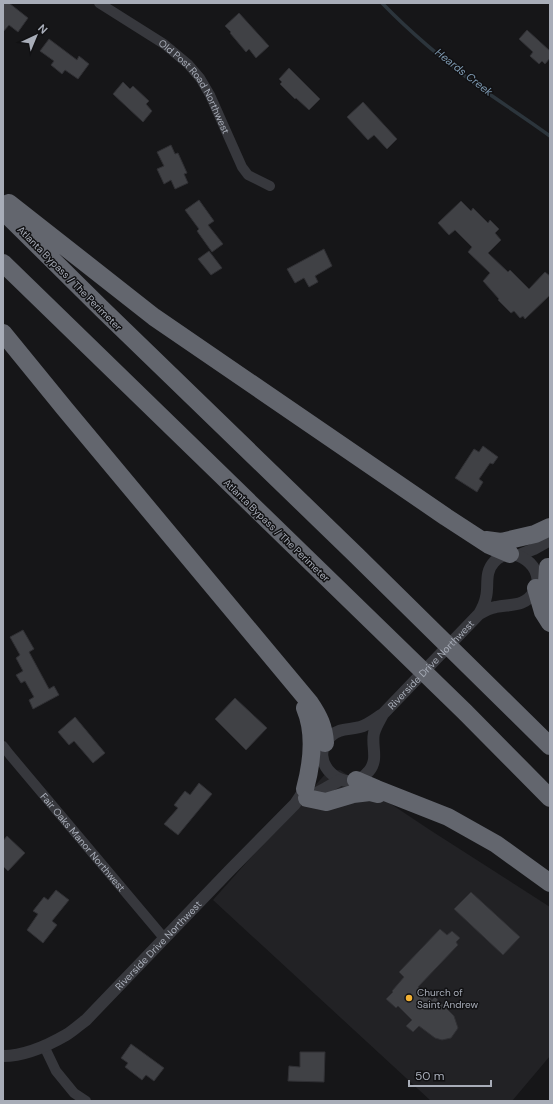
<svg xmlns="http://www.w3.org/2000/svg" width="553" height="1104" font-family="'DM Sans',sans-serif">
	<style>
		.built { fill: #222225 }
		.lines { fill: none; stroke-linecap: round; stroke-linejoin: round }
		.stream { stroke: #2c353c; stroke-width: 3.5 }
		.building { fill: #404145; stroke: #303034 }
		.minor { stroke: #37383d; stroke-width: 10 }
		.tertiary { stroke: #37383d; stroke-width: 12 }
		.motorway { stroke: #63666e; stroke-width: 18 }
		.poi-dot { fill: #f2b134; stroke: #111113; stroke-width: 1.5 }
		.labels { text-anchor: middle; stroke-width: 3; stroke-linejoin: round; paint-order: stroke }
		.street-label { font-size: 10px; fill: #a8adb8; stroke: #111113 }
		.poi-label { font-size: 10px; fill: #a8adb8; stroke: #111113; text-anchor: start }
		.water-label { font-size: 11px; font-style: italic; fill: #7f9bb3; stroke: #111113 }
	</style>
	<rect width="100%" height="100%" fill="#161618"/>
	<path class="built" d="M 340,770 L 430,830 L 550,907 L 550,1056 L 512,1101 L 431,1101 L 213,900 L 328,771 Z"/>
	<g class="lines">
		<path class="stream" d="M 382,3 C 412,34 447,63 482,89 C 505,105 528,120 550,136"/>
	</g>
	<path class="building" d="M 3,3 L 9,3 L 28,18 L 18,32 L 9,25 L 3,32 Z
		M 239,13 L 269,46 L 256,58 L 249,49 L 246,52 L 230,33 L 231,32 L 225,26 Z
		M 527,30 L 550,51 L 550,58 L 545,64 L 542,61 L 539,64 L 530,56 L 533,52 L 519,39 Z
		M 49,39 L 77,60 L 79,56 L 89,64 L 78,79 L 65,70 L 62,74 L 51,65 L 54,61 L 40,51 Z
		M 289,68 L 320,99 L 309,110 L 296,98 L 295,99 L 280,84 L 282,82 L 279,79 Z
		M 123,82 L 130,89 L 133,86 L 149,101 L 146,104 L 152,111 L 143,122 L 113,94 Z
		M 363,102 L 397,139 L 387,149 L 374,135 L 368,140 L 347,117 Z
		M 171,145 L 175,154 L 178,153 L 187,173 L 184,174 L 188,183 L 175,189 L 171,180 L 164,184 L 157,169 L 164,166 L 157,152 Z
		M 199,200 L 214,221 L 208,225 L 223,244 L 212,252 L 197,231 L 199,229 L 185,210 Z
		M 461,201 L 471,211 L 473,208 L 488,223 L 490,220 L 499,229 L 495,233 L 501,240 L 488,253 L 508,272 L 510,270 L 529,289 L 545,272 L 550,276 L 550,295 L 525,319 L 523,316 L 520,318 L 514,311 L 511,313 L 498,300 L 499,299 L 483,281 L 490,273 L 468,252 L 472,247 L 455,230 L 449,235 L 438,223 Z
		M 324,249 L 332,266 L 315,276 L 318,282 L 309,287 L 304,278 L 295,283 L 287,269 Z
		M 209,251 L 222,268 L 211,275 L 198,259 Z
		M 483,446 L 498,457 L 493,464 L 490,463 L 479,479 L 483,482 L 477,492 L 455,478 L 474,449 L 479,452 Z
		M 23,630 L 34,649 L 29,652 L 49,689 L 54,686 L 59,695 L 33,709 L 29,700 L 34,697 L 25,681 L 21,683 L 16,675 L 23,671 L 16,658 L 20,655 L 10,637 Z
		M 235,698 L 267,728 L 246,750 L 215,719 Z
		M 75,717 L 105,753 L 93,763 L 74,741 L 69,745 L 58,732 Z
		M 199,783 L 212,794 L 178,835 L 164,824 L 178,808 L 174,805 L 185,791 L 190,795 Z
		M 7,836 L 25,853 L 8,871 L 3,866 L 3,841 Z
		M 56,890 L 69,900 L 52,921 L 57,925 L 43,943 L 27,930 L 38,914 L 33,911 L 44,897 L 48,900 Z
		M 471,892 L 520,937 L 503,955 L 454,909 Z
		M 440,929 L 447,935 L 452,931 L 460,938 L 456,942 L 458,945 L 418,987 L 432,1000 L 435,997 L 454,1016 L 458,1028 L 456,1031 L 451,1038 L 442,1040 L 435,1038 L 419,1026 L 413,1032 L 406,1026 L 412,1020 L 398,1006 L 396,1008 L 386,999 L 393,992 L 392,991 L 404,977 L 399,972 Z
		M 131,1044 L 164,1068 L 154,1081 L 146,1075 L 142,1080 L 125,1067 L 128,1063 L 121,1058 Z
		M 300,1052 L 325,1052 L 324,1082 L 288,1081 L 289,1066 L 300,1067 Z"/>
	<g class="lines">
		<g class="minor">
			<path id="s1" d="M 99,3 L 164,44 L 188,64 L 200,78 L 210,95 L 242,167 L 248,175 L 270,186"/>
			<path id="s2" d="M 3,746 L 10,755 L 164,938"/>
			<path d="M 44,1046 L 56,1071 L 74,1093 L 86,1101"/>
		</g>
		<g class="tertiary">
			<path d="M 519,555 L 534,549 L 550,540"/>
			<path id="s3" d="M 383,714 C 376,718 368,725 360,727 C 349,730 339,728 331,736 C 304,760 346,800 369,771 C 379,759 371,746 374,733 C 376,726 380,720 383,714 L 479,614 C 482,609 485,603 486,597 C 489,585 484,573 494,562 C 512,541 549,568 534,592 C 525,607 510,604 496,607 C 490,608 484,611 479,614"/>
			<path d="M 305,799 L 326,788 L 340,780"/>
			<path id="s4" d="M 3,1056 C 24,1056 47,1046 66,1035 C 73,1031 79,1025 86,1020 L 230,870 L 295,804 L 307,786"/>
		</g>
		<path class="motorway" d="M 9,203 L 154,317 L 446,517 L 489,545 L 510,554
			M 3,211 L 102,309 L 356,555 L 550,746
			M 3,263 L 465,712 L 550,798
			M 3,333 L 65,409 L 310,703 C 319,716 324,727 325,743
			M 486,540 L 501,542 L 535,534 L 550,527
			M 548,567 L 547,583 L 550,598
			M 536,588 L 543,612 L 550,623
			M 356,780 L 377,789 L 448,817 L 496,844 L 550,883
			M 305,789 C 312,763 316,734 305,708
			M 307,798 L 326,802 L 353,794 L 370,792 L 378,794"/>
	</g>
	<circle class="poi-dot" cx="409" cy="998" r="4"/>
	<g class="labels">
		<g class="street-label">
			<text dy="4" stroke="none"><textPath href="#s1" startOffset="130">Old Post Road Northwest</textPath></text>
			<text transform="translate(70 278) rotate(45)" y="4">Atlanta Bypass / The Perimeter</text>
			<text transform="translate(277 530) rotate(44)" y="4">Atlanta Bypass / The Perimeter</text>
			<text dy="4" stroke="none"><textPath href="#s3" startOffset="272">Riverside Drive Northwest</textPath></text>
			<text dy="4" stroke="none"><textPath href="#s2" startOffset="125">Fair Oaks Manor Northwest</textPath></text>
			<text dy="4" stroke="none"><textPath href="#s4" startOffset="196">Riverside Drive Northwest</textPath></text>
		</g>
		<g class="poi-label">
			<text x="417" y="996">Church of<tspan x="417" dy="12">Saint Andrew</tspan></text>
		</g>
		<g class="water-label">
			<text transform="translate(464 72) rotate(38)" y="4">Heards Creek</text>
		</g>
	</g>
	<rect width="553" height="1104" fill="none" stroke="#a8adb8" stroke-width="8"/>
	<g transform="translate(36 36) rotate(44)" stroke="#111113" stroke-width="3" paint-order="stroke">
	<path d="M0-3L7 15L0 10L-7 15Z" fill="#a8adb8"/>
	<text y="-6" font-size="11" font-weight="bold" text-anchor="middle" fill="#a8adb8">N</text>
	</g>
	<path d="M409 1080v6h82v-6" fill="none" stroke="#a8adb8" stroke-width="2"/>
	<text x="415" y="1080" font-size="12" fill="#a8adb8" stroke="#111113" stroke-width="3" paint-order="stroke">50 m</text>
</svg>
